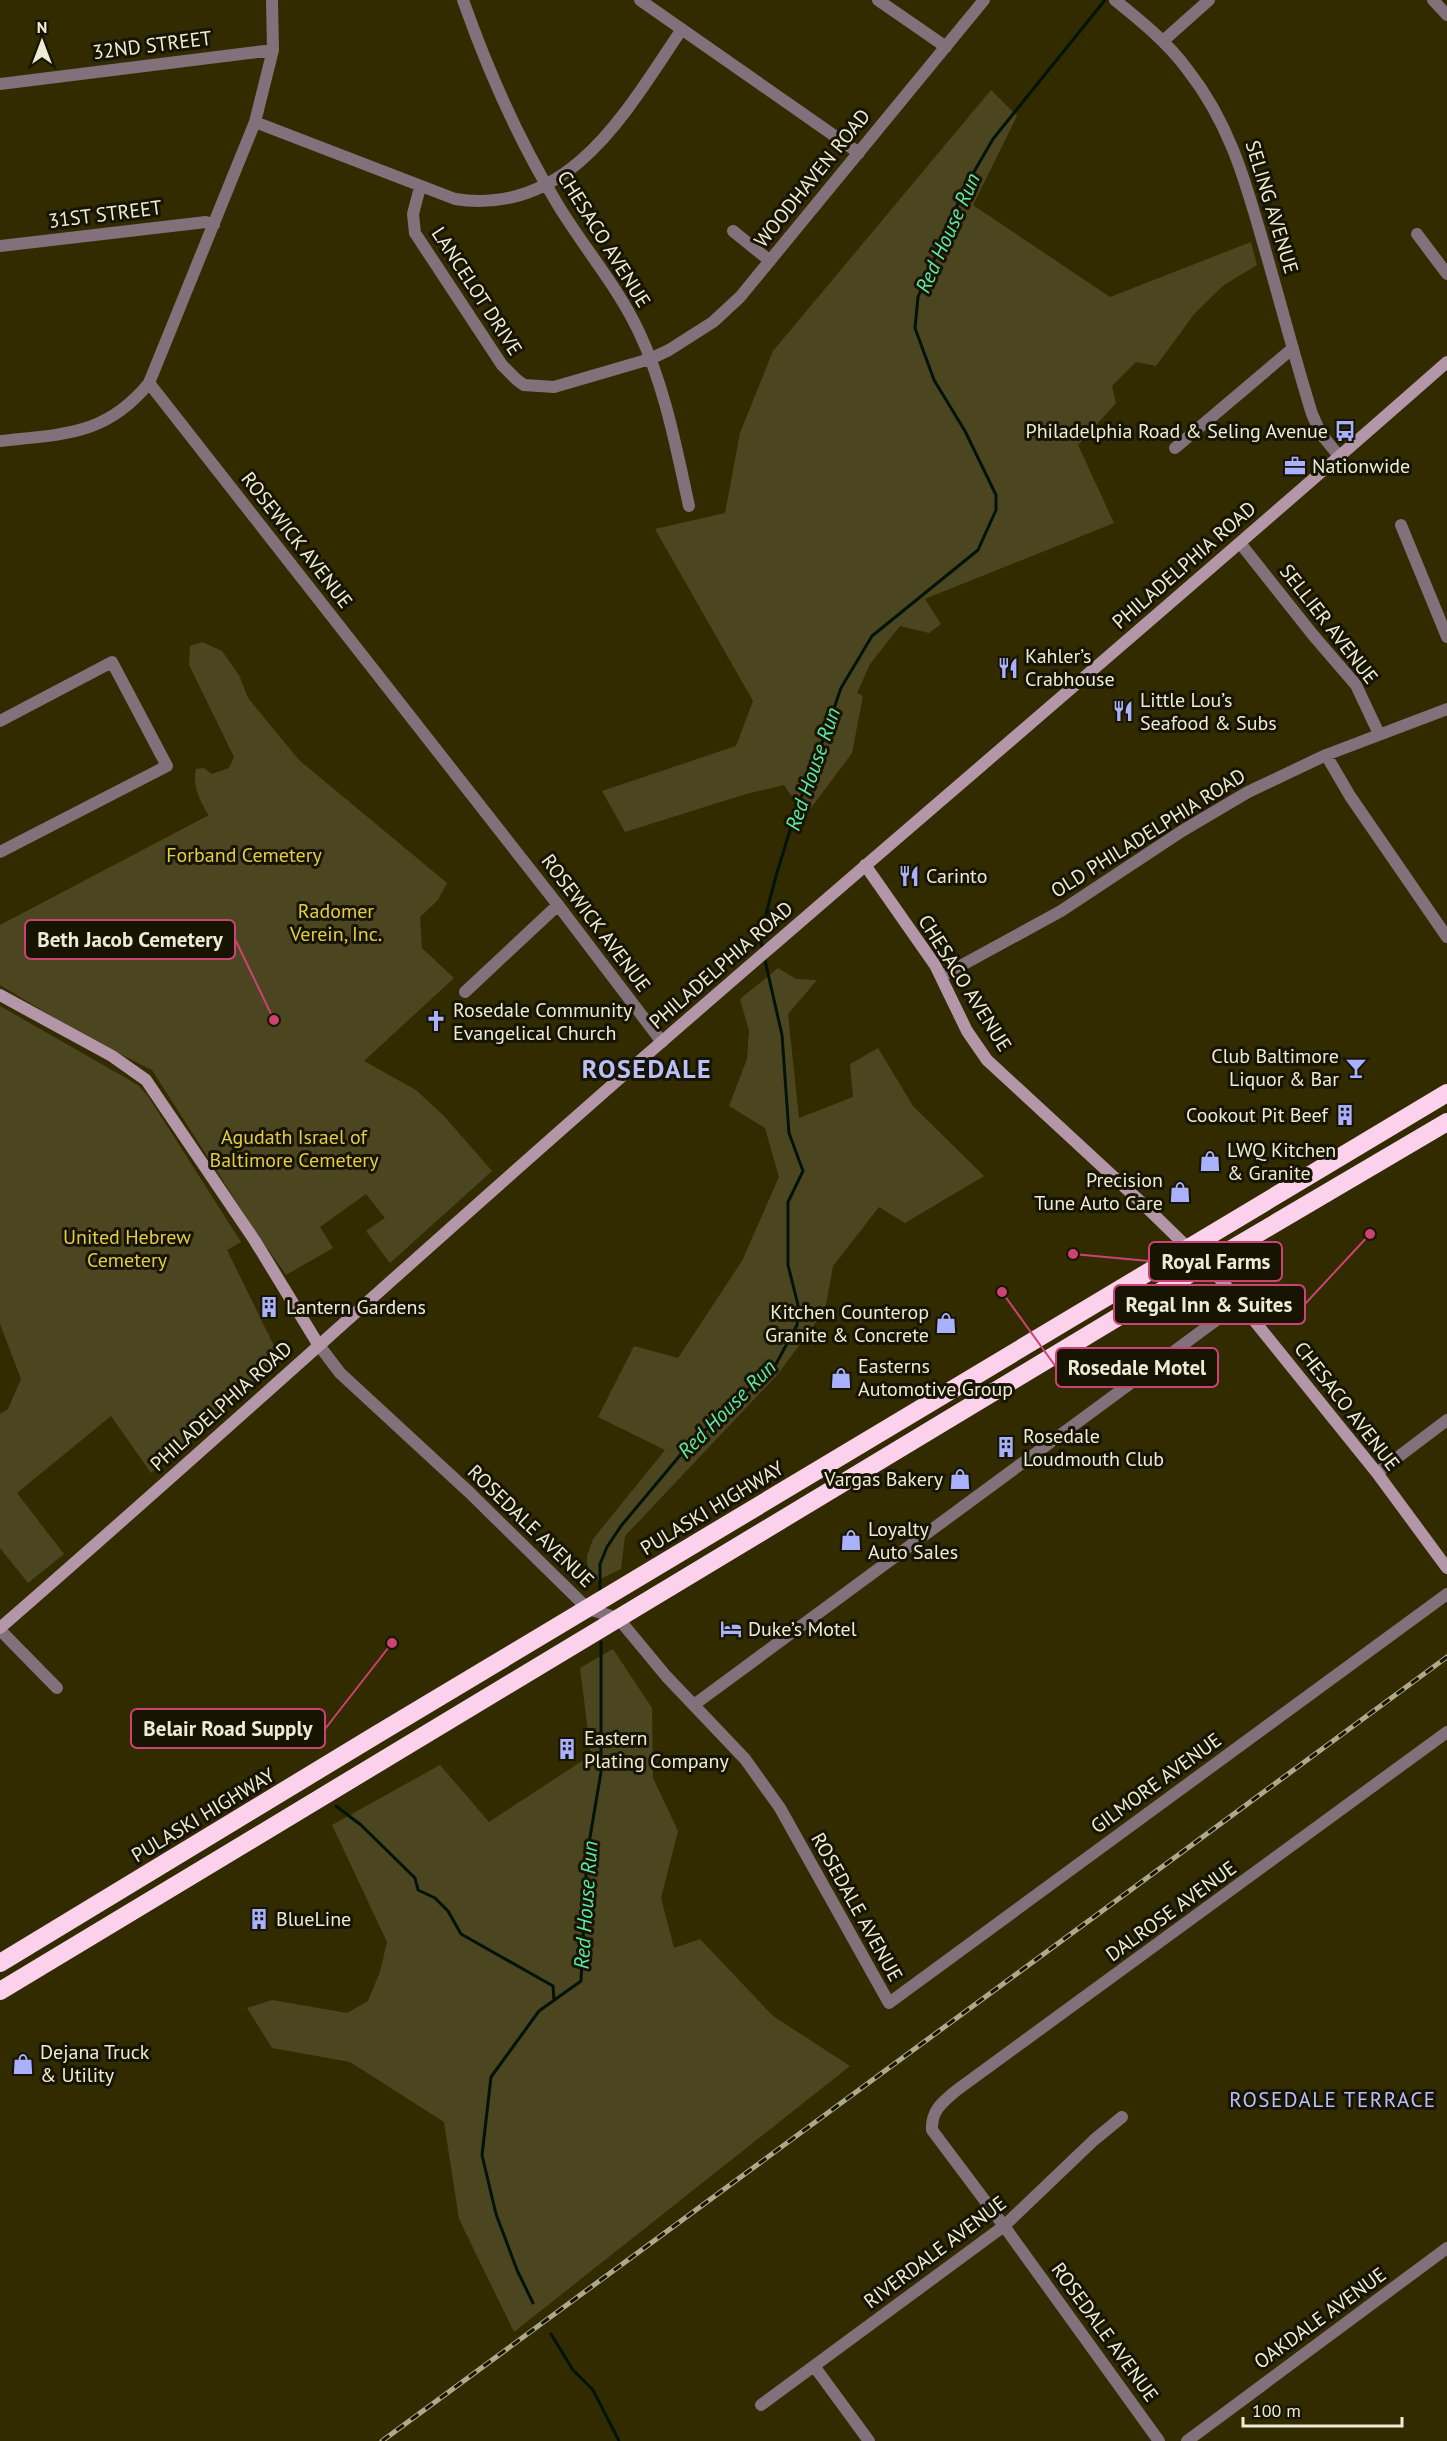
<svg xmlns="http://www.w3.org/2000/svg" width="1447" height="2441" font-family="'PT Sans',sans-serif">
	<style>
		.green { fill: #4c4620 }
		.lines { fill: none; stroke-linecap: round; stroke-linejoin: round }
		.stream { stroke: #02130a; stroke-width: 3 }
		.street { stroke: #82707b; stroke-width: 12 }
		.secondary { stroke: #b397a9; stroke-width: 12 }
		.highway { stroke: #fcd1ec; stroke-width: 18 }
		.rail-casing { stroke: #ada98b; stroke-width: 5 }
		.rail { stroke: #171404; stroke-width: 3; stroke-dasharray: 9; stroke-linecap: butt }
		.labels { text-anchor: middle; stroke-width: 6; stroke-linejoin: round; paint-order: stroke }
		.street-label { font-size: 20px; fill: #efecd5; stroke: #171404 }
		.poi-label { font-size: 20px; fill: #efecd5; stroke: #171404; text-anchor: start }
		.park-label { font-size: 20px; fill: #e4ce41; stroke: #171404 }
		.water-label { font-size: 21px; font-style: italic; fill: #5ceaa8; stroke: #171404 }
		.neighbourhood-label { font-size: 21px; letter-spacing: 1.5px; fill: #bac0f9; stroke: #171404 }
		.district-label { font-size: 26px; font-weight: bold; letter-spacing: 1.5px; fill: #bac0f9; stroke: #171404 }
		.leader { fill: none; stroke: #cb4273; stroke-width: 2 }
		.callout-dot { fill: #cb4273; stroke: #171404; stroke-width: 2 }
		.callout { fill: #171404; stroke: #cb4273; stroke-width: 2 }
		.callout-label { font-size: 21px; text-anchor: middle; font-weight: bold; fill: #efecd5 }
	</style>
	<rect width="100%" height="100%" fill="#322b00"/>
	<path class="green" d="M 991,90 L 1017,116 L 973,205 L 1110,297 L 1251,242 L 1257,265 L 1224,285 L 1195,313 L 1156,366 L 1136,362 L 1112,386 L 1116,403 L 1078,445 L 1114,523 L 925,599 L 941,624 L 929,633 L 900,626 L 870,664 L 857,693 L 863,696 L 852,753 L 805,816 L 784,785 L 746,794 L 625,832 L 602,791 L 736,746 L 753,701 L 655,529 L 725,513 L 740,433 L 773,351 Z
		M 202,642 L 222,651 L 239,675 L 248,698 L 299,760 L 447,883 L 438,900 L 420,917 L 422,948 L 454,978 L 364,1061 L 416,1090 L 444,1116 L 492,1171 L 390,1263 L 366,1231 L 385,1218 L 366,1194 L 320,1227 L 333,1248 L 286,1275 L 252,1226 L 152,1070 L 88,1038 L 0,985 L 0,925 L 209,815 C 200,803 192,783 196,769 L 204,768 L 212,774 L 229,768 L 234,757 L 189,665 L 190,646 Z
		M 778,968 L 796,979 L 817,980 L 788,1014 L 799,1118 L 853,1097 L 850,1064 L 878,1048 L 913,1106 L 984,1176 L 905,1223 L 879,1207 L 833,1266 L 825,1310 L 778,1374 L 625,1536 L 621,1569 L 588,1585 L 587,1556 L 593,1539 L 665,1450 L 598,1417 L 634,1346 L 678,1358 L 742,1261 L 779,1177 L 765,1128 L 729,1106 L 747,1059 L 749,1031 L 740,999 Z
		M 0,1006 L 126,1078 L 139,1086 L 148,1096 L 241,1242 L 227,1250 L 280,1358 L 151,1473 L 111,1416 L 17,1493 L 64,1554 L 28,1583 L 0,1548 L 0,1414 L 8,1409 L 21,1379 L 0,1324 Z
		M 613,1649 L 652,1708 L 653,1778 L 678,1831 L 661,1898 L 674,1948 L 700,1939 L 773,2016 L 850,2066 L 514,2332 L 459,2219 L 444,2122 L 350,2062 L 272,2048 L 247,2008 L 272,2000 L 347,2013 L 368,2001 L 380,1972 L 387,1942 L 332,1825 L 440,1765 L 489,1822 L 591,1755 L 580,1668 Z"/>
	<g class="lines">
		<path class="stream" d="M 763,950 L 760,937 L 776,876 L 798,804 L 810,777 L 841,688 L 872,636 L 978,550 L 996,510 L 996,495 L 965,431 L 934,380 L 915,328 L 918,297 L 964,189 L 993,139 L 1105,0
			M 600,1592 L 600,1564 L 607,1547 L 621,1526 L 687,1447 L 776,1364 L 797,1325 L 798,1305 L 788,1265 L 788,1202 L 803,1171 L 789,1133 L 782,1035 L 764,956
			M 336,1806 L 361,1825 L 415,1878 L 418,1890 L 435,1898 L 448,1911 L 461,1934 L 553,1986 L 554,2000
			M 533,2303 L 517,2270 L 496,2214 L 482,2155 L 491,2077 L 539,2011 L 581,1981 L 587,1855 L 601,1772 L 601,1642
			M 551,2334 L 573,2370 L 593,2390 L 619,2441"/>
		<path class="street" d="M 463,0 C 488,71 519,141 558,205 C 584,248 618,287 639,332 C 665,387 676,447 689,506
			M 640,0 L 859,153
			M 878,0 L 946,47
			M 1115,0 C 1141,21 1167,42 1187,69 C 1228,121 1244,176 1262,239 C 1279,297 1294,356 1312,414 L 1321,434 L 1339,456
			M 1433,0 L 1447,15
			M 1163,41 L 1209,0
			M 0,84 L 273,50
			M 255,122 L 455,199 C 570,217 627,110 682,29
			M 420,187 L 413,214 L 415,233 L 502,365 L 517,380 L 524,385 L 554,387 L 650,359 L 669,350 L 713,322 L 740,297 L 984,0
			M 733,231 L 770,261
			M 1417,234 L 1447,274
			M 0,246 L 206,222 L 214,225
			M 149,383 L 558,905 L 662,1042
			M 0,441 C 63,434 106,436 149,383 L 255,122 L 273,50 L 272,0
			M 1175,448 L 1293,348
			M 1401,525 L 1447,637
			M 1240,543 L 1313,635 L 1356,685 L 1379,734
			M 0,721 L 112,662 L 167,766 L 0,852
			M 1326,755 L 1350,796 L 1447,937
			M 942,976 L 1061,911 L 1182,831 L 1248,792 L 1326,755 L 1447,709
			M 465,992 L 558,905
			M 318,1344 L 340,1373 L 470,1493 L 588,1609 L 618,1618 L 666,1676 L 745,1759 L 780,1808 L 889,2003 L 1447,1594
			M 1377,1473 L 1447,1420
			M 0,1630 L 57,1688
			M 695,1704 L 1241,1302
			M 814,2366 L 869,2441
			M 761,2405 L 1004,2226 L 1094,2140 L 1122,2117
			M 1159,2441 L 1004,2226 L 932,2130 C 931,2110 943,2102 957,2090 L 1447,1732
			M 1187,2441 L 1447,2248"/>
		<path class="secondary" d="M 865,865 L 935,965 L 967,1031 L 987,1060 L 1144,1205 L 1223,1282 L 1377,1473 L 1447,1568
			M 0,995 L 112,1056 L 146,1080 L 255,1241 L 318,1344
			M 0,1628 C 221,1436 437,1237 658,1045 C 920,817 1186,592 1447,362"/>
		<path class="highway" d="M 0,1963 L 376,1735 L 1447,1093
			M 0,1991 L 1206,1264 L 1447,1122"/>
		<defs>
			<path id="rail" d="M 382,2441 L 1447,1657"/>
		</defs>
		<use href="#rail" class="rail-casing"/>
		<use href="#rail" class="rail"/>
	</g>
	<defs>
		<symbol id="bus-bare" viewBox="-9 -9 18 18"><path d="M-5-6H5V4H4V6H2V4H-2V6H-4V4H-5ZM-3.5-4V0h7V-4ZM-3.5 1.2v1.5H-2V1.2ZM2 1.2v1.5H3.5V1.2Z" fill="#a9b0fc" stroke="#171404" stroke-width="2.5" paint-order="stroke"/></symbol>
		<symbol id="office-bare" viewBox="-9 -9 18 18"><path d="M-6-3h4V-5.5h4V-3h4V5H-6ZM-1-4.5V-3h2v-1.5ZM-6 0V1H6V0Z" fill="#a9b0fc" stroke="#171404" stroke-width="2.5" paint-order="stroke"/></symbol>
		<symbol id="restaurant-bare" viewBox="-9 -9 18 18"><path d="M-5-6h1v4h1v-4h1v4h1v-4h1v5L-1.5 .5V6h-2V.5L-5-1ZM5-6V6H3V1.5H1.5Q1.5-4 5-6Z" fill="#a9b0fc" stroke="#171404" stroke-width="2.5" paint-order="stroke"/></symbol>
		<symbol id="church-bare" viewBox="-9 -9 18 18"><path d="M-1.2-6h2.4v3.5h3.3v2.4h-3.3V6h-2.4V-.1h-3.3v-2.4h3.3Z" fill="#a9b0fc" stroke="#171404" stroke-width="2.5" paint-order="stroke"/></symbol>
		<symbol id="bar-bare" viewBox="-9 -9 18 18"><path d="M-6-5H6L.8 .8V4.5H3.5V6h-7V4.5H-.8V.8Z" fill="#a9b0fc" stroke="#171404" stroke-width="2.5" paint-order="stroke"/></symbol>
		<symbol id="building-bare" viewBox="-9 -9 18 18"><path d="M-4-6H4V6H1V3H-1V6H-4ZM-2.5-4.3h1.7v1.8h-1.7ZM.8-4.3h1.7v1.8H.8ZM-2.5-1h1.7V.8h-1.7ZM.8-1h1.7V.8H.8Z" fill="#a9b0fc" stroke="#171404" stroke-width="2.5" paint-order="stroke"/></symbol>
		<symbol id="shop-bare" viewBox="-9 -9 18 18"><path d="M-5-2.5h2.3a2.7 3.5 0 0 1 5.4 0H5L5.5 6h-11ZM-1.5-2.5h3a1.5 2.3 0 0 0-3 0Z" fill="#a9b0fc" stroke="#171404" stroke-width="2.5" paint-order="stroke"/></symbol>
		<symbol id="hotel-bare" viewBox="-9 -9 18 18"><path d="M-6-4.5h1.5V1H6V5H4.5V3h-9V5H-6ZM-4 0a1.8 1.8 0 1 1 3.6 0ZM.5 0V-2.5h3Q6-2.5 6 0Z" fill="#a9b0fc" stroke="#171404" stroke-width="2.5" paint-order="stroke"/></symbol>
	</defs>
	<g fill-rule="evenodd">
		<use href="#bus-bare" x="1330" y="416" width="30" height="30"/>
		<use href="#office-bare" x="1280" y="451" width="30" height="30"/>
		<use href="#restaurant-bare" x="993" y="653" width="30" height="30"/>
		<use href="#restaurant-bare" x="1108" y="696" width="30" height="30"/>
		<use href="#restaurant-bare" x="894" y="861" width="30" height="30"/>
		<use href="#church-bare" x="421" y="1006" width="30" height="30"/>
		<use href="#bar-bare" x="1341" y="1053" width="30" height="30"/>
		<use href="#building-bare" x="1330" y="1100" width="30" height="30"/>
		<use href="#shop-bare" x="1195" y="1146" width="30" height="30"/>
		<use href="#shop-bare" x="1165" y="1177" width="30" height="30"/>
		<use href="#building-bare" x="254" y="1292" width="30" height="30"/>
		<use href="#shop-bare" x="931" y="1308" width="30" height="30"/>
		<use href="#shop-bare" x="826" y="1363" width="30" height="30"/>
		<use href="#building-bare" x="991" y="1432" width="30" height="30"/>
		<use href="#shop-bare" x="945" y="1464" width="30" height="30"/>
		<use href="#shop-bare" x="836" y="1525" width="30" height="30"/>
		<use href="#hotel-bare" x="716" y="1614" width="30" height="30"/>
		<use href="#building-bare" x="552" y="1734" width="30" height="30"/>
		<use href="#building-bare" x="244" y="1904" width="30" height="30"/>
		<use href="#shop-bare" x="8" y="2049" width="30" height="30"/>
	</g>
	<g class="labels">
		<g class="street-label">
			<text transform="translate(152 45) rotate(-7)" y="7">32ND STREET</text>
			<text transform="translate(812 178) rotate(-51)" y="7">WOODHAVEN ROAD</text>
			<text transform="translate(1272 207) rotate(73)" y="7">SELING AVENUE</text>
			<text transform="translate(105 214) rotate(-7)" y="7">31ST STREET</text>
			<text transform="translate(604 239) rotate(58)" y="7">CHESACO AVENUE</text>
			<text transform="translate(477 291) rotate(57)" y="7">LANCELOT DRIVE</text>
			<text transform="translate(297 540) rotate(52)" y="7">ROSEWICK AVENUE</text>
			<text transform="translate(1184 565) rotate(-41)" y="7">PHILADELPHIA ROAD</text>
			<text transform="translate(1329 624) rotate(52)" y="7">SELLIER AVENUE</text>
			<text transform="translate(1148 833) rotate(-32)" y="7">OLD PHILADELPHIA ROAD</text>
			<text transform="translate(596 923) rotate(53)" y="7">ROSEWICK AVENUE</text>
			<text transform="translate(721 965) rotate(-41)" y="7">PHILADELPHIA ROAD</text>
			<text transform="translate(965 983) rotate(58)" y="7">CHESACO AVENUE</text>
			<text transform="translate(221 1406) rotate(-42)" y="7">PHILADELPHIA ROAD</text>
			<text transform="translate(1347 1406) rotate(52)" y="7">CHESACO AVENUE</text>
			<text transform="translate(712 1508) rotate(-31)" y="7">PULASKI HIGHWAY</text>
			<text transform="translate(531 1526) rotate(44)" y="7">ROSEDALE AVENUE</text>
			<text transform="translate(1156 1783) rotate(-36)" y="7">GILMORE AVENUE</text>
			<text transform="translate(203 1815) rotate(-31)" y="7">PULASKI HIGHWAY</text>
			<text transform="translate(857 1907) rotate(61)" y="7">ROSEDALE AVENUE</text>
			<text transform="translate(1171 1911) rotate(-36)" y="7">DALROSE AVENUE</text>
			<text transform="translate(935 2252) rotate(-37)" y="7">RIVERDALE AVENUE</text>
			<text transform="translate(1320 2318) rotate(-36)" y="7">OAKDALE AVENUE</text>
			<text transform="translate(1105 2332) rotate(54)" y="7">ROSEDALE AVENUE</text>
		</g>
		<g class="poi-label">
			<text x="1328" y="438" text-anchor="end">Philadelphia Road &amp; Seling Avenue</text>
			<text x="1312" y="473">Nationwide</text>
			<text x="1025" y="663">Kahler’s<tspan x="1025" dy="23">Crabhouse</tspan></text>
			<text x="1140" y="707">Little Lou’s<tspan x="1140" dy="23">Seafood &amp; Subs</tspan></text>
			<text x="926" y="883">Carinto</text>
			<text x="453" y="1017">Rosedale Community<tspan x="453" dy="23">Evangelical Church</tspan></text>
			<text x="1339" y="1063" text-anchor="end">Club Baltimore<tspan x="1339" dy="23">Liquor &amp; Bar</tspan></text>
			<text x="1328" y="1122" text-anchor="end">Cookout Pit Beef</text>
			<text x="1227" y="1157">LWQ Kitchen<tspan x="1227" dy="23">&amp; Granite</tspan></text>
			<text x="1163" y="1187" text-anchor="end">Precision<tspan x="1163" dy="23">Tune Auto Care</tspan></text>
			<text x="286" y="1314">Lantern Gardens</text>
			<text x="929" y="1319" text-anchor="end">Kitchen Counterop<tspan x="929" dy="23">Granite &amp; Concrete</tspan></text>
			<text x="858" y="1373">Easterns<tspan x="858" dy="23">Automotive Group</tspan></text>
			<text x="1023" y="1443">Rosedale<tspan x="1023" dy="23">Loudmouth Club</tspan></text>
			<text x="943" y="1486" text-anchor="end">Vargas Bakery</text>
			<text x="868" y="1536">Loyalty<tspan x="868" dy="23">Auto Sales</tspan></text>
			<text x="748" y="1636">Duke’s Motel</text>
			<text x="584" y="1745">Eastern<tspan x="584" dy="23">Plating Company</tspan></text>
			<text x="276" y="1926">BlueLine</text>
			<text x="40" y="2059">Dejana Truck<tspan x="40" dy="23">&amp; Utility</tspan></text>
		</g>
		<g class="park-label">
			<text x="244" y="862">Forband Cemetery</text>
			<text x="336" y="918">Radomer<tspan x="336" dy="23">Verein, Inc.</tspan></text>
			<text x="294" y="1144">Agudath Israel of<tspan x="294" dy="23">Baltimore Cemetery</tspan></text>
			<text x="127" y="1244">United Hebrew<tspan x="127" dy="23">Cemetery</tspan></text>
		</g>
		<g class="water-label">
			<text transform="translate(948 233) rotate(-66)" y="7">Red House Run</text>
			<text transform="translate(813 769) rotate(-71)" y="7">Red House Run</text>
			<text transform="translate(727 1409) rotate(-45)" y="7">Red House Run</text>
			<text transform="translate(586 1905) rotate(-86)" y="7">Red House Run</text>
		</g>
		<g class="neighbourhood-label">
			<text x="1333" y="2107">ROSEDALE TERRACE</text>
		</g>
		<g class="district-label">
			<text x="647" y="1078">ROSEDALE</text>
		</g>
	</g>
	<path class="leader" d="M274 1020L235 939M1073 1254L1149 1261M1370 1234L1305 1304M1002 1292L1056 1367M392 1643L325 1729"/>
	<g class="callout-dot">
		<circle cx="274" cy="1020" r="6"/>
		<circle cx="1073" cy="1254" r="6"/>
		<circle cx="1370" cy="1234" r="6"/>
		<circle cx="1002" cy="1292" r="6"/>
		<circle cx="392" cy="1643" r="6"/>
	</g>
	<g class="callout">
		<rect x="25" y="920" width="210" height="39" rx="6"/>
		<rect x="1149" y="1242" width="133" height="39" rx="6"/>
		<rect x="1114" y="1285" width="191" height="39" rx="6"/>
		<rect x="1056" y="1348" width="162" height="39" rx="6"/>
		<rect x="131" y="1709" width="194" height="39" rx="6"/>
	</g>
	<g class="callout-label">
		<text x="130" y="947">Beth Jacob Cemetery</text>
		<text x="1216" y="1269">Royal Farms</text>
		<text x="1209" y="1312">Regal Inn &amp; Suites</text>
		<text x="1137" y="1375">Rosedale Motel</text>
		<text x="228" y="1736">Belair Road Supply</text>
	</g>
	<g transform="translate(42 42)" stroke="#171404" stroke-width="4.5" paint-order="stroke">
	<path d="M0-4.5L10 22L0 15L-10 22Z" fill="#efecd5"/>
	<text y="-9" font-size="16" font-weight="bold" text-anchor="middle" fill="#efecd5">N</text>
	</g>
	<path d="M1243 2417v9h159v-9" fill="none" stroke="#efecd5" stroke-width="3"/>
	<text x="1252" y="2417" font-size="18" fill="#efecd5" stroke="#171404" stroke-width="4.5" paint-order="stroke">100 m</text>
</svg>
